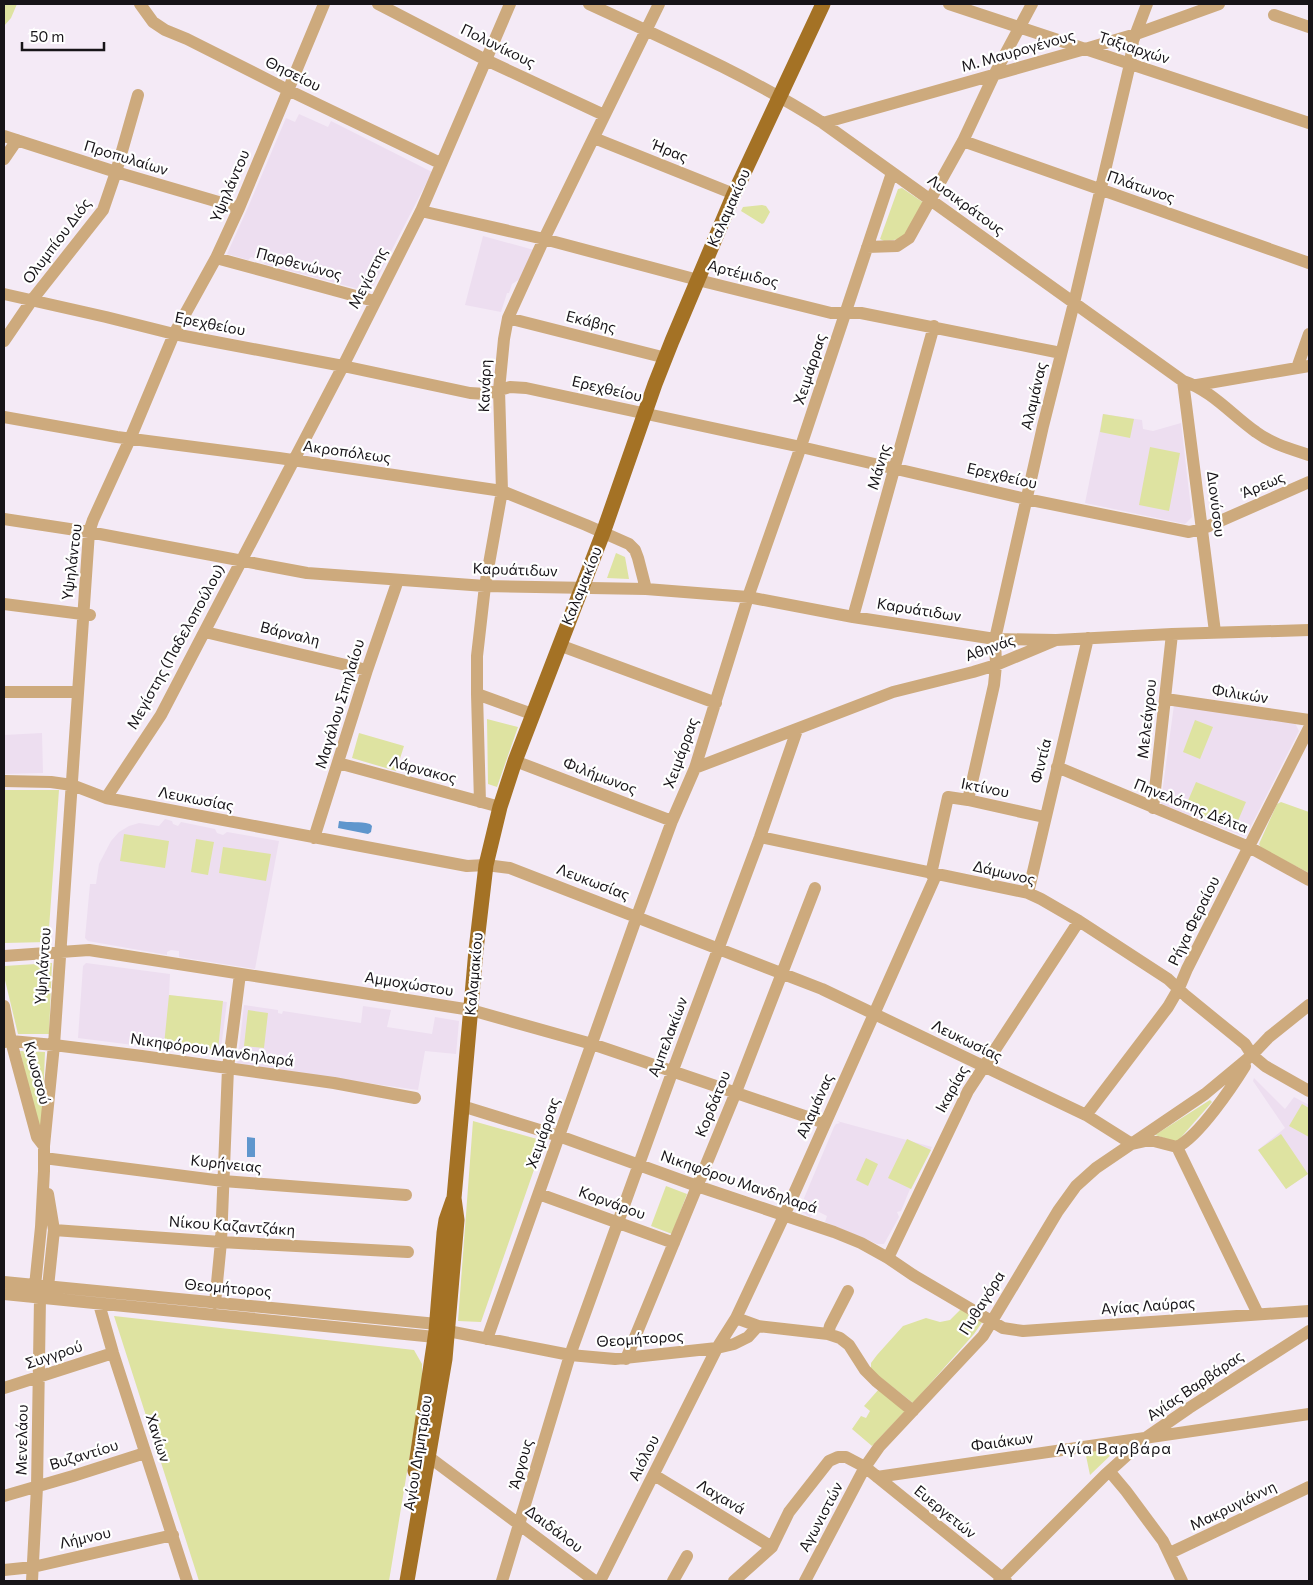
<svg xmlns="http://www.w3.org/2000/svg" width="1313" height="1585" font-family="Commissioner,sans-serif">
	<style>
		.built { fill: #eddef0 }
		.green { fill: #dee3a1 }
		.water { fill: #5f96cd }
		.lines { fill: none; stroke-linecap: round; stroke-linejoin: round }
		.minor { stroke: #cdaa7d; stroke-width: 12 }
		.major { stroke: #a47225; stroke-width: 15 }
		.labels { text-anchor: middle; stroke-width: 4.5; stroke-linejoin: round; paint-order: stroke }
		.street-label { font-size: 15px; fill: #171418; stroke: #fff }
		.neighbourhood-label { font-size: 16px; letter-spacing: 1px; fill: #171418; stroke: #fff }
	</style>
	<rect width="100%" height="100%" fill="#f4eaf6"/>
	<path class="built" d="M 299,114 L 328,127 L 331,121 L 432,172 L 370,292 L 264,264 L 264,262 L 251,257 L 248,260 L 227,254 L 249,205 L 286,118 L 295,122 Z
		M 483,236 L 534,250 L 520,279 L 512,284 L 509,293 L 507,293 L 501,312 L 465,305 Z
		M 1103,414 L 1142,420 L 1143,429 L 1153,431 L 1181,423 L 1192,517 L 1185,524 L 1085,503 Z
		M 1174,705 L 1295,723 L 1299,731 L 1246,836 L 1243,836 L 1162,805 L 1161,801 Z
		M 42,733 L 43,773 L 4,774 L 4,735 Z
		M 165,819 L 172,821 L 173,824 L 178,826 L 181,822 L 215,829 L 217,833 L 223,835 L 227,832 L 279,841 L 255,969 L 179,957 L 179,951 L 171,950 L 167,952 L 167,955 L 88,941 L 85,938 L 90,884 L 96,884 L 99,864 L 111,841 L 119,832 L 129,826 L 139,823 L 159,826 Z
		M 86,963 L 170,974 L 169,995 L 227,1002 L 220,1056 L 78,1038 L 83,966 Z
		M 244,1005 L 278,1010 L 278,1013 L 282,1014 L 283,1011 L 361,1023 L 363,1006 L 391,1010 L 387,1027 L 432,1034 L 435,1017 L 459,1021 L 456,1054 L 425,1051 L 418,1090 L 237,1065 Z
		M 1254,1078 L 1285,1109 L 1294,1097 L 1309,1105 L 1309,1173 L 1286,1189 L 1258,1150 L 1285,1128 L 1253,1081 Z
		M 837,1121 L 932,1147 L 911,1189 L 910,1189 L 901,1211 L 897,1212 L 899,1217 L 884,1244 L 877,1244 L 825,1222 L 827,1216 L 817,1211 L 810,1217 L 799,1210 L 834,1127 L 836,1124 L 840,1123 Z"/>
	<path class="green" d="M 4,4 L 17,4 L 11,18 L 4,26 Z
		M 902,188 L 924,203 L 902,239 L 884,241 L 880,239 L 898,189 Z
		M 762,205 L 766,206 L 770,212 L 764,223 L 762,224 L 741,211 L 743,207 Z
		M 1103,414 L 1134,419 L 1130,438 L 1100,432 Z
		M 1150,447 L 1180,453 L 1169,511 L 1139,505 Z
		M 616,553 L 625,557 L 629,579 L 607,578 Z
		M 487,719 L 518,727 L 497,787 L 488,784 Z
		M 1195,720 L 1213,727 L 1200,759 L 1183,752 Z
		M 359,733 L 404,746 L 396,771 L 352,758 Z
		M 1196,782 L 1246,802 L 1234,830 L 1184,810 Z
		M 4,790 L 59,790 L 48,942 L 4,943 Z
		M 1281,802 L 1309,812 L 1309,873 L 1261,848 L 1259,844 L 1277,804 Z
		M 124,834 L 169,841 L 165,868 L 120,861 Z
		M 196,839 L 214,842 L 208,875 L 191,872 Z
		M 223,847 L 271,854 L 266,881 L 219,873 Z
		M 52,963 L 49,1034 L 18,1034 L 4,976 L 4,966 Z
		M 169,995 L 223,1001 L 218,1050 L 164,1045 Z
		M 248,1010 L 268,1013 L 264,1048 L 244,1046 Z
		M 20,1051 L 45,1052 L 42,1125 L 38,1126 Z
		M 1210,1100 L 1212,1102 L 1177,1142 L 1155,1135 Z
		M 1302,1104 L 1309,1108 L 1309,1137 L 1289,1126 Z
		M 473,1121 L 544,1141 L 481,1322 L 458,1321 Z
		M 1281,1134 L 1308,1174 L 1286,1189 L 1258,1150 Z
		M 907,1139 L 931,1150 L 911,1189 L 888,1178 Z
		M 866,1158 L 878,1164 L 868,1186 L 856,1180 Z
		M 666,1186 L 687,1194 L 672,1234 L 651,1226 Z
		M 962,1308 L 983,1321 L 974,1334 L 913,1403 L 871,1370 L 871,1363 L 877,1355 L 903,1326 L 926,1318 L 940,1322 L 950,1320 Z
		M 114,1316 L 414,1350 L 422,1364 L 422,1381 L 389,1581 L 199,1581 Z
		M 879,1389 L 906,1410 L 872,1446 L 852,1429 L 861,1416 L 866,1418 L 870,1411 L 864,1406 Z
		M 1115,1448 L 1115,1451 L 1090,1475 L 1085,1451 Z"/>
	<path class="water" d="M 339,821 C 350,823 359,821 370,824 L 372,826 L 371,832 L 368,834 L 338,828 Z
		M 247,1137 L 255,1138 L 255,1157 L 247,1157 Z"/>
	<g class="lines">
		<path class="minor" d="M 140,4 L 153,22 L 165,30 L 187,39 L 288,90 L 440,163
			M 378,4 L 486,60 L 604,115
			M 589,4 C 669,41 749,76 823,123 L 1183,381 C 1211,390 1232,415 1256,432 C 1272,444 1291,449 1309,455
			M 949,4 L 1309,123
			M 1274,15 L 1309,27
			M 823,123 L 1085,49 L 1136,34 L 1219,4
			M 4,136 L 116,172 L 239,208
			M 594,138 L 734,194
			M 963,141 L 1309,263
			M 4,159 L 17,140
			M 421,211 L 544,239 L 698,280 L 831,313 L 861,313 L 1061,353
			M 867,247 L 897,246 L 909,238 L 963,141 L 994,75 L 1032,4
			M 216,258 L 374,301
			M 4,294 L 106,317 L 174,334 L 343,366 L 470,393 L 486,394 L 510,387 L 526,388 L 801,447 L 1026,499 L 1189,532 L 1202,529 L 1309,482
			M 508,318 L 666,358
			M 4,341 L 32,300 L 103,210 L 116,172 L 138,95
			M 1297,368 L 1309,334
			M 1183,381 L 1215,632
			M 1197,385 L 1309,366
			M 4,417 L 117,437 L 279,458 L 502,491 L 586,525 L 629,544 L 635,550 L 638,558 L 646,589
			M 4,519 L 89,532 L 307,573 L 485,586 L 646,589 L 748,597 L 853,617 L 995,639 L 1056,640
			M 4,604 L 90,615
			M 853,617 L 934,326
			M 205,632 L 367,670
			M 559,645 L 716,703
			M 4,692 L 78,692
			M 477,694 L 532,714
			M 1166,699 L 1309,720
			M 515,761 L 672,821
			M 338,763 L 500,807
			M 1057,767 L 1249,847 L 1309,880
			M 695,768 L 893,692 L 973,672 L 996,665 L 1056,640 L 1172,634 L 1309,630
			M 4,781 L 51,782 L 72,785 L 106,798 L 467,866 L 486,865 L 510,868 L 822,989 L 1086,1115 L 1132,1144 L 1150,1140 L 1177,1147
			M 106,798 L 161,715 L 343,366 L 421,211 L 510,4
			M 968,800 L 994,685 L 996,665 L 995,639 L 1043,426 L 1074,303 L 1130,64 L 1133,41 L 1147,4
			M 480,802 L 477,694 L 477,656 L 485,586 L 502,491 L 499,390 L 504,339 L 508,318 L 544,239 L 659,4
			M 1153,808 L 1172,634
			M 760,837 L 1028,893 L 1041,899 L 1079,921 L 1168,979 L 1186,996 L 1245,1044 L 1252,1055 L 1265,1066 L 1309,1091
			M 314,838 L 367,670 L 398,580
			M 931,874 L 948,797 L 968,800 L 1044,817
			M 1028,893 L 1088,638
			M 4,956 L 89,950 L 471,1010 L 592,1044 L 825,1123
			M 4,1006 L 11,1041 L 37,1137 L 44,1146
			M 4,1042 L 11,1041 L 54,1045 L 142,1056 L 334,1083 L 415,1098
			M 462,1106 L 559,1136 L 697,1186 L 834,1232 L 861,1243 L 888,1258 L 913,1275 L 1003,1328 L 1023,1331 L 1309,1311
			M 1086,1115 L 1168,1007 L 1179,988 L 1187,969 L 1309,728
			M 1177,1147 L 1258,1314
			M 1177,1147 C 1199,1136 1232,1087 1245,1066
			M 44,1158 L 223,1181 L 406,1195
			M 539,1194 L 674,1243
			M 54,1230 L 221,1242 L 408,1252
			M 888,1258 L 968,1091 L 1079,921
			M 4,1282 L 437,1324 L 448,1331 L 570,1355 L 615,1359 L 717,1348 L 734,1344 L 748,1337 L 758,1326
			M 4,1294 L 435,1337 L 443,1333
			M 43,1294 L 48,1287 L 54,1230 L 48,1194
			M 215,1303 L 221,1242 L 228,1068 L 240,974
			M 99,1304 L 113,1353 L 187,1581
			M 736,1318 L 758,1326 L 828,1334 L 840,1338 L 849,1345 L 865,1370 L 876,1381 L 913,1411
			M 828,1334 L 830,1326 L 848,1291
			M 487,1339 L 637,916 L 672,821 L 695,768 L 748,597 L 798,455 L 892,173
			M 626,1359 L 736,1092 L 815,888
			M 4,1388 L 113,1353
			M 420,1454 L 428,1459 L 433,1460 L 595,1581
			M 1110,1472 L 1126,1491 L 1163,1541 L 1182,1581
			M 654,1475 L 772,1547
			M 877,1477 L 1309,1414
			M 4,1496 L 73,1476 L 145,1453
			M 1170,1553 L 1309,1487
			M 4,1570 L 33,1567 L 173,1535
			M 32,1581 L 37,1487 L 40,1298 L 35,1286 L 41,1227 L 44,1171 L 44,1146 L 54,1045 L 89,532 L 93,520 L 130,439 L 174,334 L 216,258 L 239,208 L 324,4
			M 502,1581 L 570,1355 L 673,1070 L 760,837 L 797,730
			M 600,1581 L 717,1348 L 736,1318 L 784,1216 L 936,875
			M 673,1581 L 687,1556
			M 734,1581 L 772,1547 L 789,1512 L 829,1461 L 838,1457 L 846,1457 L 865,1467 L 1006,1581
			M 805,1581 L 865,1467 L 879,1447 L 983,1336 L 1058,1211 L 1076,1186 L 1096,1168 L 1205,1094 L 1252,1055 L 1269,1037 L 1309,1005
			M 999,1581 L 1105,1475 L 1147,1437 L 1189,1408 L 1309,1331"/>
		<path class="major" d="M 415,1471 L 436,1331 L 444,1233 L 446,1220 L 453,1200
			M 407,1581 L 445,1359 L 457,1220 L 454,1198 L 476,950 L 486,865 L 500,807 L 515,761 L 603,533 L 655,384 L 672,341 L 734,194 L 823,4"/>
	</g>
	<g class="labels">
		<g class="street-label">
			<text transform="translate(498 46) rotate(26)" y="5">Πολυνίκους</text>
			<text transform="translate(1134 48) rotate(18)" y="5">Ταξιαρχών</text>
			<text transform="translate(1018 51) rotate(-16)" y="5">Μ. Μαυρογένους</text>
			<text transform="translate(293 74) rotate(26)" y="5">Θησείου</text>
			<text transform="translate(670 151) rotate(22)" y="5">Ήρας</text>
			<text transform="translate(126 158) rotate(17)" y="5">Προπυλαίων</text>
			<text transform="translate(230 186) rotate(-67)" y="5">Υψηλάντου</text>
			<text transform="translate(1141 187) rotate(19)" y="5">Πλάτωνος</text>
			<text transform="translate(966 205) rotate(36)" y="5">Λυσικράτους</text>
			<text transform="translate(729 208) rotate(-66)" y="5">Καλαμακίου</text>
			<text transform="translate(57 241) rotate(-53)" y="5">Ολυμπίου Διός</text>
			<text transform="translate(299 264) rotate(15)" y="5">Παρθενώνος</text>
			<text transform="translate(743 274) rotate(14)" y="5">Αρτέμιδος</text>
			<text transform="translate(368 278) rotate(-63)" y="5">Μεγίστης</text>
			<text transform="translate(591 322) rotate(14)" y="5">Εκάβης</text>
			<text transform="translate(210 324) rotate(11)" y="5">Ερεχθείου</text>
			<text transform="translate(810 369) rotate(-72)" y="5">Χειμάρρας</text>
			<text transform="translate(485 386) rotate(-88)" y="5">Κανάρη</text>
			<text transform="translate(607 389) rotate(13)" y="5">Ερεχθείου</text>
			<text transform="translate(1034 396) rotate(-77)" y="5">Αλαμάνας</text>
			<text transform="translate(347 452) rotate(8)" y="5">Ακροπόλεως</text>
			<text transform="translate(879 467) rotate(-74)" y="5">Μάνης</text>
			<text transform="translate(1002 476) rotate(13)" y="5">Ερεχθείου</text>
			<text transform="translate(1263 485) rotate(-23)" y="5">Άρεως</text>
			<text transform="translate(1216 504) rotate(83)" y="5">Διονύσου</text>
			<text transform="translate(72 562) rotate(-83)" y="5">Υψηλάντου</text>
			<text transform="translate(515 570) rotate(2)" y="5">Καρυάτιδων</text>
			<text transform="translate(582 586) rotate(-68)" y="5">Καλαμακίου</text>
			<text transform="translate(919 610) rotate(9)" y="5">Καρυάτιδων</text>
			<text transform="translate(290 634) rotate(14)" y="5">Βάρναλη</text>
			<text transform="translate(176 647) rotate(-61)" y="5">Μεγίστης (Παδελοπούλου)</text>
			<text transform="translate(990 648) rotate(-20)" y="5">Αθηνάς</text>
			<text transform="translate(1240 694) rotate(9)" y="5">Φιλικών</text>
			<text transform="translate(340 704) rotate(-73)" y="5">Μαγάλου Σπηλαίου</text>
			<text transform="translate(1147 719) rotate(-84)" y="5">Μελεάγρου</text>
			<text transform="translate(681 753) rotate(-70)" y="5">Χειμάρρας</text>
			<text transform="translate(1041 761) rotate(-76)" y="5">Φιντία</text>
			<text transform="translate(423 770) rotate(15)" y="5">Λάρνακος</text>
			<text transform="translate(600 776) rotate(21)" y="5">Φιλήμωνος</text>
			<text transform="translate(985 788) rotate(11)" y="5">Ικτίνου</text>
			<text transform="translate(196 799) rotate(11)" y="5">Λευκωσίας</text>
			<text transform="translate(1191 806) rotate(22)" y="5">Πηνελόπης Δέλτα</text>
			<text transform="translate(1004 873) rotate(13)" y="5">Δάμωνος</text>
			<text transform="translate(593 882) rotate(21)" y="5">Λευκωσίας</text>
			<text transform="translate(1194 921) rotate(-64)" y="5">Ρήγα Φεραίου</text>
			<text transform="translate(43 966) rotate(-86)" y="5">Υψηλάντου</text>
			<text transform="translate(474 974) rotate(-85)" y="5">Καλαμακίου</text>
			<text transform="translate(409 984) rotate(9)" y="5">Αμμοχώστου</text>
			<text transform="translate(668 1037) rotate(-69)" y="5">Αμπελακίων</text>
			<text transform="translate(967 1041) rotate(26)" y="5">Λευκωσίας</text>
			<text transform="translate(212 1050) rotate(8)" y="5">Νικηφόρου Μανδηλαρά</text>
			<text transform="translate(37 1073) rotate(75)" y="5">Κνωσσού</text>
			<text transform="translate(952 1089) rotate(-61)" y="5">Ικαρίας</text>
			<text transform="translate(713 1104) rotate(-68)" y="5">Κορδάτου</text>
			<text transform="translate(815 1106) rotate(-66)" y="5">Αλαμάνας</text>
			<text transform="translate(543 1133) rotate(-71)" y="5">Χειμάρρας</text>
			<text transform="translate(226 1164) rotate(6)" y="5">Κυρήνειας</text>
			<text transform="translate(739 1182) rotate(19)" y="5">Νικηφόρου Μανδηλαρά</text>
			<text transform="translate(612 1203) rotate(20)" y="5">Κορνάρου</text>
			<text transform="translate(232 1226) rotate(4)" y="5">Νίκου Καζαντζάκη</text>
			<text transform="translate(228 1288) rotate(5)" y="5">Θεομήτορος</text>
			<text transform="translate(982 1303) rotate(-58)" y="5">Πυθαγόρα</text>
			<text transform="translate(1148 1306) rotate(-4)" y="5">Αγίας Λαύρας</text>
			<text transform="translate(640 1339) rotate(-4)" y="5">Θεομήτορος</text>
			<text transform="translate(54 1355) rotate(-18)" y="5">Συγγρού</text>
			<text transform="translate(1195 1386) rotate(-34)" y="5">Αγίας Βαρβάρας</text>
			<text transform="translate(158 1438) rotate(72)" y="5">Χανίων</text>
			<text transform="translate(22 1440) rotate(-89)" y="5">Μενελάου</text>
			<text transform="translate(1002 1442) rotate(-8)" y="5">Φαιάκων</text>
			<text transform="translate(418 1453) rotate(-81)" y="5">Αγίου Δημητρίου</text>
			<text transform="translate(84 1455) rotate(-17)" y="5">Βυζαντίου</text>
			<text transform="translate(644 1458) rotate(-63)" y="5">Αιόλου</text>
			<text transform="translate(521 1464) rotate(-74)" y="5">Άργους</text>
			<text transform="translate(721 1497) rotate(31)" y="5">Λαχανά</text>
			<text transform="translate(1233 1506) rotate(-26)" y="5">Μακρυγιάννη</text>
			<text transform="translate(945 1512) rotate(39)" y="5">Ευεργετών</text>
			<text transform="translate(821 1517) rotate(-62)" y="5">Αγωνιστών</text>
			<text transform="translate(554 1529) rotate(37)" y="5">Δαιδάλου</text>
			<text transform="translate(85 1538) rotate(-13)" y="5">Λήμνου</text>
		</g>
		<g class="neighbourhood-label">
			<text x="1114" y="1454">Αγία Βαρβάρα</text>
		</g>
	</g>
	<rect width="1313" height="1585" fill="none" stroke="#171418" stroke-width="10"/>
	<path d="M22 42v8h82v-8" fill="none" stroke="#171418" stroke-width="2.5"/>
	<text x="30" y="42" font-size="15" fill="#171418" stroke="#ffffff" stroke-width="4" paint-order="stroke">50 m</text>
</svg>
